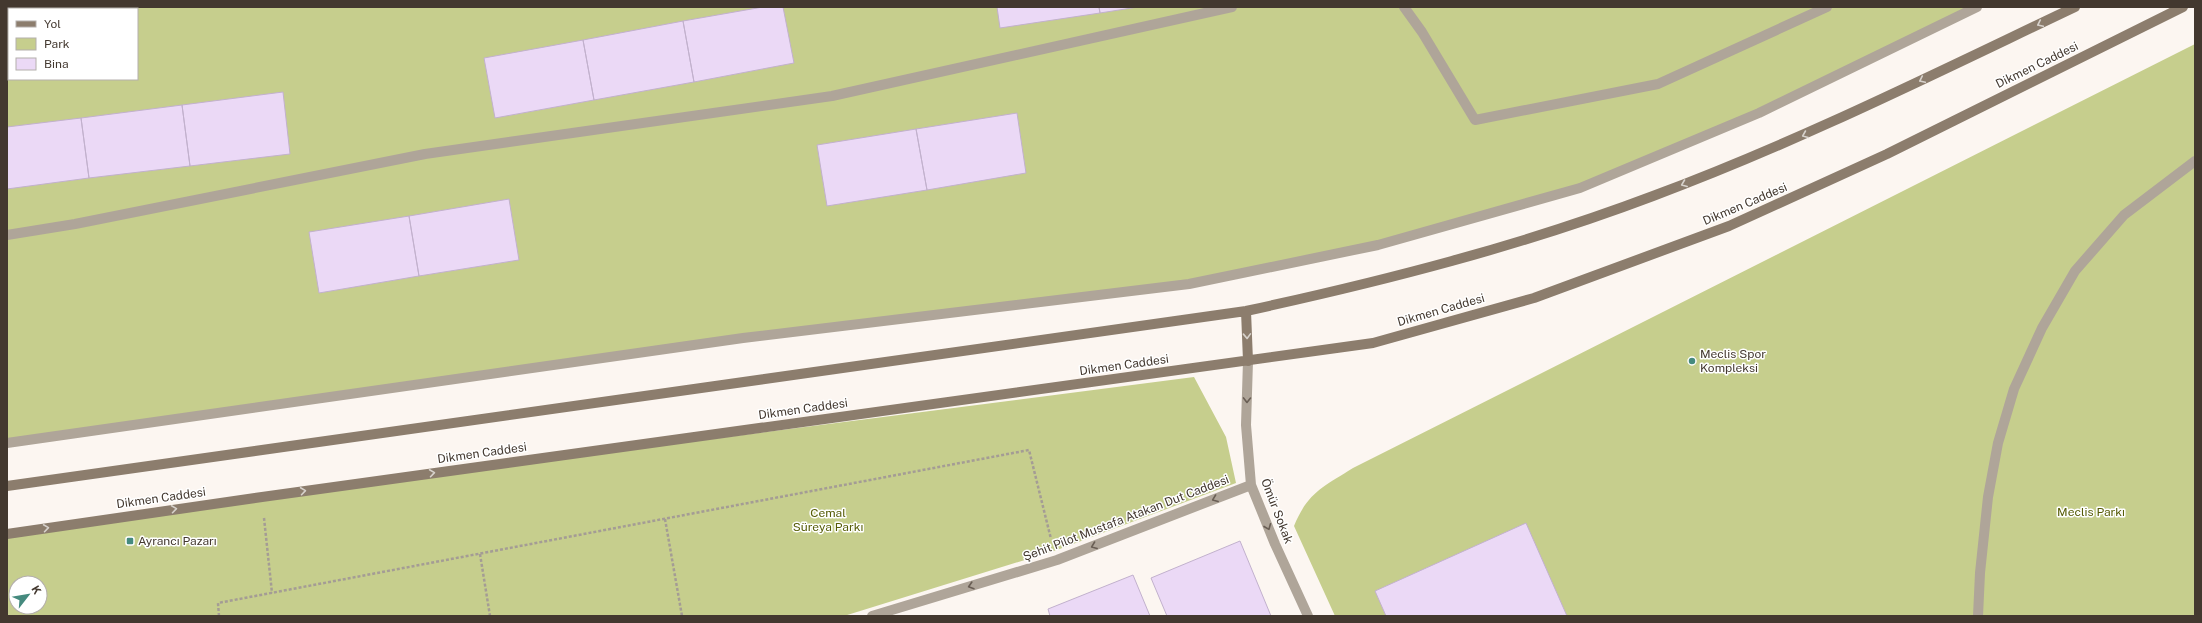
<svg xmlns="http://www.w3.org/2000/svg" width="2202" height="623" font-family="'Public Sans',sans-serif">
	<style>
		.green { fill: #c6ce8d; fill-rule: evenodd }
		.building { fill: #ebd9f6; stroke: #c2b1cd }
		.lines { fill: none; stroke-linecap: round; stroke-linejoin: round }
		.path { stroke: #a49c95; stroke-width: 2.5; stroke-dasharray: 3 2; stroke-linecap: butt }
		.service { stroke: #afa599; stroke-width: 10 }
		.minor { stroke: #afa599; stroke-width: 10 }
		.secondary { stroke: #8c7d6d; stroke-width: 10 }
		.oneway { stroke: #d7d2cc }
		.oneway2 { stroke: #695e54 }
		.poi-dot { fill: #458a7e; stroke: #fff; stroke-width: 1.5 }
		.labels { text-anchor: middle; stroke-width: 3; stroke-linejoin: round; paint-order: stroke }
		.street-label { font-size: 12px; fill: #43382f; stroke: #fff }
		.poi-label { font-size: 12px; fill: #43382f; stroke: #fff; text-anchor: start }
		.park-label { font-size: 12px; fill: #565c07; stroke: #fff }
	</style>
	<rect width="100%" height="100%" fill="#fcf6f1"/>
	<path class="green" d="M 7,7 L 1977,7 L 1759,113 L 1580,188 L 1378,245 L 1189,284 L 743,338 L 7,443 ZM 9,9 L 137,9 L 137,79 L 9,79 Z
		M 2195,44 L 2195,616 L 1335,616 L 1294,526 C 1308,492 1323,487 1353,468 Z
		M 1194,377 L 1226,437 L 1236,483 L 1057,550 L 844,616 L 7,616 L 7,534 L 262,497 ZM 16,583 L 40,583 L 40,607 L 16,607 Z"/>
	<path class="building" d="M 763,7 L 783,7 L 794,63 L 694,82 L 683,21 Z
		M 997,7 L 1099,7 L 1100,13 L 1000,28 Z
		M 1099,7 L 1138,7 L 1100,13 Z
		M 683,21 L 694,82 L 594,100 L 583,40 Z
		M 583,40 L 594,100 L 495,118 L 484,58 Z
		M 283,92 L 290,154 L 190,166 L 182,105 Z
		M 182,105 L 190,166 L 89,178 L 81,118 Z
		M 1017,113 L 1026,173 L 927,190 L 916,129 Z
		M 81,118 L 89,178 L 7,189 L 7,127 Z
		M 916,129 L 927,190 L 827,206 L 817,145 Z
		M 509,199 L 519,260 L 419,276 L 409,216 Z
		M 409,216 L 419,276 L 319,293 L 309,232 Z
		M 1526,523 L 1567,616 L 1386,616 L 1375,591 Z
		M 1240,541 L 1271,616 L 1167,616 L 1151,578 Z
		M 1133,575 L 1150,616 L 1050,616 L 1048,609 Z"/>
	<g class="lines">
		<path class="path" d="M 264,518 L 272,593
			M 665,519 L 682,616
			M 480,554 L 490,616
			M 219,616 L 218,603 L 1029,450 L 1051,539"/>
		<path class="service" d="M 1404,7 L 1422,32 L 1475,120 L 1658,84 L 1827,7
			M 11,9 L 15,7
			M 7,235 L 75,224 L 425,154 L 832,96 L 1232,7
			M 7,443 L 743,338 L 1189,284 L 1378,245 L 1580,188 L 1759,113 L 1977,7
			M 1978,616 L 1980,573 L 1988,497 L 1998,443 L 2014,389 L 2042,328 L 2075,271 L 2124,215 L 2195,161"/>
		<path class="minor" d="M 1248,361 L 1246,425 L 1251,485 L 1275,544 L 1308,616
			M 872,616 L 1057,560 L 1251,485"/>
		<path class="secondary" d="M 1246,311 L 1248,361
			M 7,486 L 1246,311 C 1384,281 1521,246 1653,196 C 1798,142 1936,73 2075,7
			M 7,534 L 262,497 L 1373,343 L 1534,298 L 1729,226 L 1887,154 L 2183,7"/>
	</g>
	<defs><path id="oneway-chevron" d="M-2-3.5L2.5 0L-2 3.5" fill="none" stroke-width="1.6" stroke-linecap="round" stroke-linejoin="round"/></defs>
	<g class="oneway">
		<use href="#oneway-chevron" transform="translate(2040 24) rotate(155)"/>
		<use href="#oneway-chevron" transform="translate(1922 80) rotate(155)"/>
		<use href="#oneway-chevron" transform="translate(1805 135) rotate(157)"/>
		<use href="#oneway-chevron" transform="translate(1684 184) rotate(158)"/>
		<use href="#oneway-chevron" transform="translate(1247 336) rotate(88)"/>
		<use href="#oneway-chevron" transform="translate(432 473) rotate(-8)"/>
		<use href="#oneway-chevron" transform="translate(303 491) rotate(-8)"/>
		<use href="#oneway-chevron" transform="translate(174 509) rotate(-8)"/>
		<use href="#oneway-chevron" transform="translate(46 528) rotate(-8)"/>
	</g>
	<g class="oneway2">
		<use href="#oneway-chevron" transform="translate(1247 400) rotate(91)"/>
		<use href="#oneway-chevron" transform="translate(1215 499) rotate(159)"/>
		<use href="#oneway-chevron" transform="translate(1268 527) rotate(68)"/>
		<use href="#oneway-chevron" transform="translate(1094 546) rotate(159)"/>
		<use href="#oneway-chevron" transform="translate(971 586) rotate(163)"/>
	</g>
	<g class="poi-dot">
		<circle cx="1692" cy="361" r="4"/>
		<rect x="126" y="537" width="8" height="8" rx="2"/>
	</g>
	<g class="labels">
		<g class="street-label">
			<text transform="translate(2037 65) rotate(-26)" y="4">Dikmen Caddesi</text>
			<text transform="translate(1745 204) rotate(-23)" y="4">Dikmen Caddesi</text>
			<text transform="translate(1441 310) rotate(-16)" y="4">Dikmen Caddesi</text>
			<text transform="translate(1124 365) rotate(-8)" y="4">Dikmen Caddesi</text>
			<text transform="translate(803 409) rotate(-8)" y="4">Dikmen Caddesi</text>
			<text transform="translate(482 453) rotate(-8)" y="4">Dikmen Caddesi</text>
			<text transform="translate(161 498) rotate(-8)" y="4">Dikmen Caddesi</text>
			<text transform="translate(1277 511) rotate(69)" y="4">Ömür Sokak</text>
			<text transform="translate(1126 518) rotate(-21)" y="4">Şehit Pilot Mustafa Atakan Dut Caddesi</text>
		</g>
		<g class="poi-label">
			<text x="1700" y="358">Meclis Spor<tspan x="1700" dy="14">Kompleksi</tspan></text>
			<text x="138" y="545">Ayrancı Pazarı</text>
		</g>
		<g class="park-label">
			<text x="2091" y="516">Meclis Parkı</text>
			<text x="828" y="517">Cemal<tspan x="828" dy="14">Süreya Parkı</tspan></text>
		</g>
	</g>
	<rect width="2202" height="623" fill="none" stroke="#43382f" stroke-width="16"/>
	<rect x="8" y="8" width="130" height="72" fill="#ffffff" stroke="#b4afac"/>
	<rect x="16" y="21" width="20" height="6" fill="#8c7d6d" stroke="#b4afac"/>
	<text x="44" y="28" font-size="12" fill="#43382f">Yol</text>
	<rect x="16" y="38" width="20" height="12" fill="#c6ce8d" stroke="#b4afac"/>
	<text x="44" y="48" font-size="12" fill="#43382f">Park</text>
	<rect x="16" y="58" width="20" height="12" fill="#ebd9f6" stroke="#b4afac"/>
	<text x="44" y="68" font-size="12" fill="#43382f">Bina</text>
	<g transform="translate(28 595) rotate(59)"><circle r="19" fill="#ffffff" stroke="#b4afac"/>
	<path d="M0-3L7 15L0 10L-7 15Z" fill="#458a7e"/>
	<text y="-6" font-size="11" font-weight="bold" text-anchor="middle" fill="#43382f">K</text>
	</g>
</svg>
